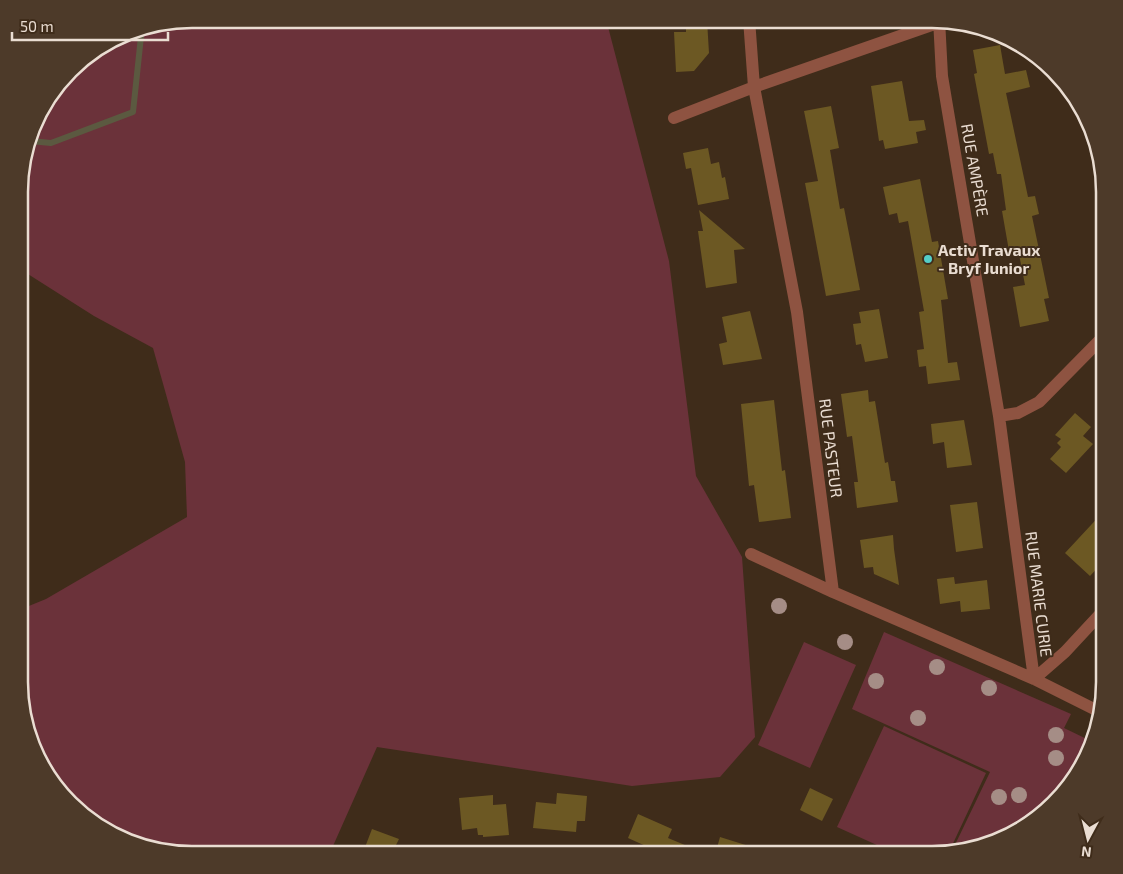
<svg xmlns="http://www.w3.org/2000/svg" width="1123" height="874" font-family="'Exo 2',sans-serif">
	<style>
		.green { fill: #6b323a }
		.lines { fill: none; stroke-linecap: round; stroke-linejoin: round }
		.stream { stroke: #5b5940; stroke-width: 6 }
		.building { fill: #6c5823 }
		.minor { stroke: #8e5341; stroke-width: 12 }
		.tree { fill: #a58d86 }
		.poi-dot { fill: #54cdc7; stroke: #3f2c1a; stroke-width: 2 }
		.labels { text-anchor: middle; stroke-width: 4; stroke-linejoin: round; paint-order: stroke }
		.street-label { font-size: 16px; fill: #eaddd2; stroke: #3f2c1a }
		.poi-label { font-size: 16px; font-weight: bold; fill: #eaddd2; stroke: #3f2c1a; text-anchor: start }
		.rim { fill: none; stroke: #eaddd2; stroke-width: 2.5 }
	</style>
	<rect width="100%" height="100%" fill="#3f2c1a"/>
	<path class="green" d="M 191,19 L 606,19 L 669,261 L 696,476 L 742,557 L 755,737 L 720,777 L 632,786 L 377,747 L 329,855 L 180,855 L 125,842 L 77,812 L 36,759 L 19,694 L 19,610 L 46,599 L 187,517 L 185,462 L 153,348 L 94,316 L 20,269 L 20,168 L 42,105 L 78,61 L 136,28 Z
		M 884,632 L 1071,714 L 1064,728 L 1093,742 L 1091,749 L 1061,797 L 998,842 L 952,851 L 990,772 L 852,709 Z
		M 804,642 L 856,665 L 810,768 L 758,745 Z
		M 884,726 L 986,773 L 949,852 L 932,855 L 899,855 L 837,827 Z"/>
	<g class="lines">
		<path class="stream" d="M 30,141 L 51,143 L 133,112 L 142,27"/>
	</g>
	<path class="building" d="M 707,20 L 709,53 L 694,71 L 676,72 L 674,32 L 686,32 L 686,21 Z
		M 1000,45 L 1005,74 L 1026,70 L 1030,87 L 1006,93 L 1028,197 L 1035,196 L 1039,214 L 1032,216 L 1049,298 L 1044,299 L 1049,321 L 1020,327 L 1013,287 L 1025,285 L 1018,249 L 1009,251 L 1002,211 L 1006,210 L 1001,174 L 997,174 L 993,153 L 989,154 L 974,74 L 977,73 L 973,50 Z
		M 902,81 L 909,121 L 924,120 L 926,130 L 916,132 L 918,143 L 885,149 L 883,140 L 879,141 L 871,86 Z
		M 831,106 L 839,148 L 830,150 L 840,209 L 844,208 L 860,290 L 826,296 L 805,183 L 818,181 L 804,111 Z
		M 708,148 L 711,164 L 719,162 L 722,178 L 725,177 L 729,199 L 698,205 L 691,168 L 686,169 L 683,153 Z
		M 920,179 L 932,242 L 938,241 L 948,299 L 941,300 L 948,363 L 957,362 L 960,380 L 928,384 L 926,366 L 919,367 L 917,350 L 924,349 L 919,312 L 924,311 L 908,221 L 899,223 L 897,213 L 889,215 L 883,187 Z
		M 699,210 L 745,249 L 734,250 L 737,283 L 706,288 L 698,231 L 703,231 Z
		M 879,309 L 888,358 L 865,362 L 861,344 L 856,345 L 853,324 L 861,323 L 859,312 Z
		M 750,311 L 762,359 L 723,365 L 719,344 L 727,342 L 722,317 Z
		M 868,390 L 869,402 L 875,401 L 885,463 L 888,462 L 891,481 L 895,481 L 898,502 L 857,508 L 854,482 L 858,482 L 852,436 L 847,437 L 841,394 Z
		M 774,400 L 782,471 L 785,470 L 791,518 L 759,522 L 754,485 L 749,486 L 741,404 Z
		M 1075,413 L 1091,427 L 1083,436 L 1093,444 L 1066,473 L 1050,459 L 1061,447 L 1057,443 L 1061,439 L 1055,435 Z
		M 964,420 L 972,465 L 947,468 L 944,442 L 933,444 L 931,424 Z
		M 977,502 L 983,548 L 956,552 L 950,505 Z
		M 1104,511 L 1104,561 L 1090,576 L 1065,553 Z
		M 893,535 L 894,549 L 899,585 L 874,574 L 873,567 L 864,568 L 860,540 Z
		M 954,577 L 955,584 L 987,580 L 990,609 L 961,612 L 960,601 L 940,604 L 937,579 Z
		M 810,788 L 833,799 L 822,821 L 800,810 Z
		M 557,793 L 587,796 L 585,821 L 577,821 L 576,832 L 533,828 L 536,802 L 556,804 Z
		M 493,795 L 493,805 L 506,804 L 509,835 L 483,837 L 483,835 L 478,835 L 477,828 L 462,830 L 459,798 Z
		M 638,814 L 672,829 L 668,838 L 709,855 L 645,855 L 648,847 L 628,838 Z
		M 372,829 L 399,839 L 391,855 L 362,855 Z
		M 720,837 L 765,851 L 764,855 L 715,855 Z"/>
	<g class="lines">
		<path class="minor" d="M 749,19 L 754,87 L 797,312 L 833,592 L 1034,679 L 1100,712
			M 939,19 L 942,76 L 999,416 L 1034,679
			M 674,118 L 754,87 L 946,20
			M 999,416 L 1018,413 L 1039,402 L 1104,336
			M 751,554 L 833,592
			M 1034,679 L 1065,652 L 1104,610"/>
	</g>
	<g class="tree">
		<circle cx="779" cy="606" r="8"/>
		<circle cx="845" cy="642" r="8"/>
		<circle cx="937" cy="667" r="8"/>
		<circle cx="876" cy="681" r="8"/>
		<circle cx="989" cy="688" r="8"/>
		<circle cx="918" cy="718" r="8"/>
		<circle cx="1056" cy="735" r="8"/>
		<circle cx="1056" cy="758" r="8"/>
		<circle cx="1019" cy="795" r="8"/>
		<circle cx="999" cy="797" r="8"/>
	</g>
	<circle class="poi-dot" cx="928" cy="259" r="5"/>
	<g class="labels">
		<g class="street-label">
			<text transform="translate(975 170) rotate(80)" y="6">RUE AMPÈRE</text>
			<text transform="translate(831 448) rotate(83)" y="6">RUE PASTEUR</text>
			<text transform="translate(1039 594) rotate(83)" y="6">RUE MARIE CURIE</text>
		</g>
		<g class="poi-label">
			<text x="938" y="256">Activ Travaux<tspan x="938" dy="18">- Bryf Junior</tspan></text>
		</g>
	</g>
	<path d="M0 0H1123V874H0ZM192 28H932A164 164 0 0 1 1096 192V682A164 164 0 0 1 932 846H192A164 164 0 0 1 28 682V192A164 164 0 0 1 192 28Z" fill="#4d3a29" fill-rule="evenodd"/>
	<path class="rim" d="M192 28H932A164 164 0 0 1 1096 192V682A164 164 0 0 1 932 846H192A164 164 0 0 1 28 682V192A164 164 0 0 1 192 28Z"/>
	<g transform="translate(1088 839) rotate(187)" stroke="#3f2c1a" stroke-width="4" paint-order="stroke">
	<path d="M0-4L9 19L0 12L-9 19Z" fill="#eaddd2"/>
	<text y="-8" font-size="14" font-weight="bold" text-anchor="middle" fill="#eaddd2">N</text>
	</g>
	<path d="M12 32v8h156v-8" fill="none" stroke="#eaddd2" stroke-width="2.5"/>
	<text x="20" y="32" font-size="15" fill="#eaddd2" stroke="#3f2c1a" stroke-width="4" paint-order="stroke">50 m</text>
</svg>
